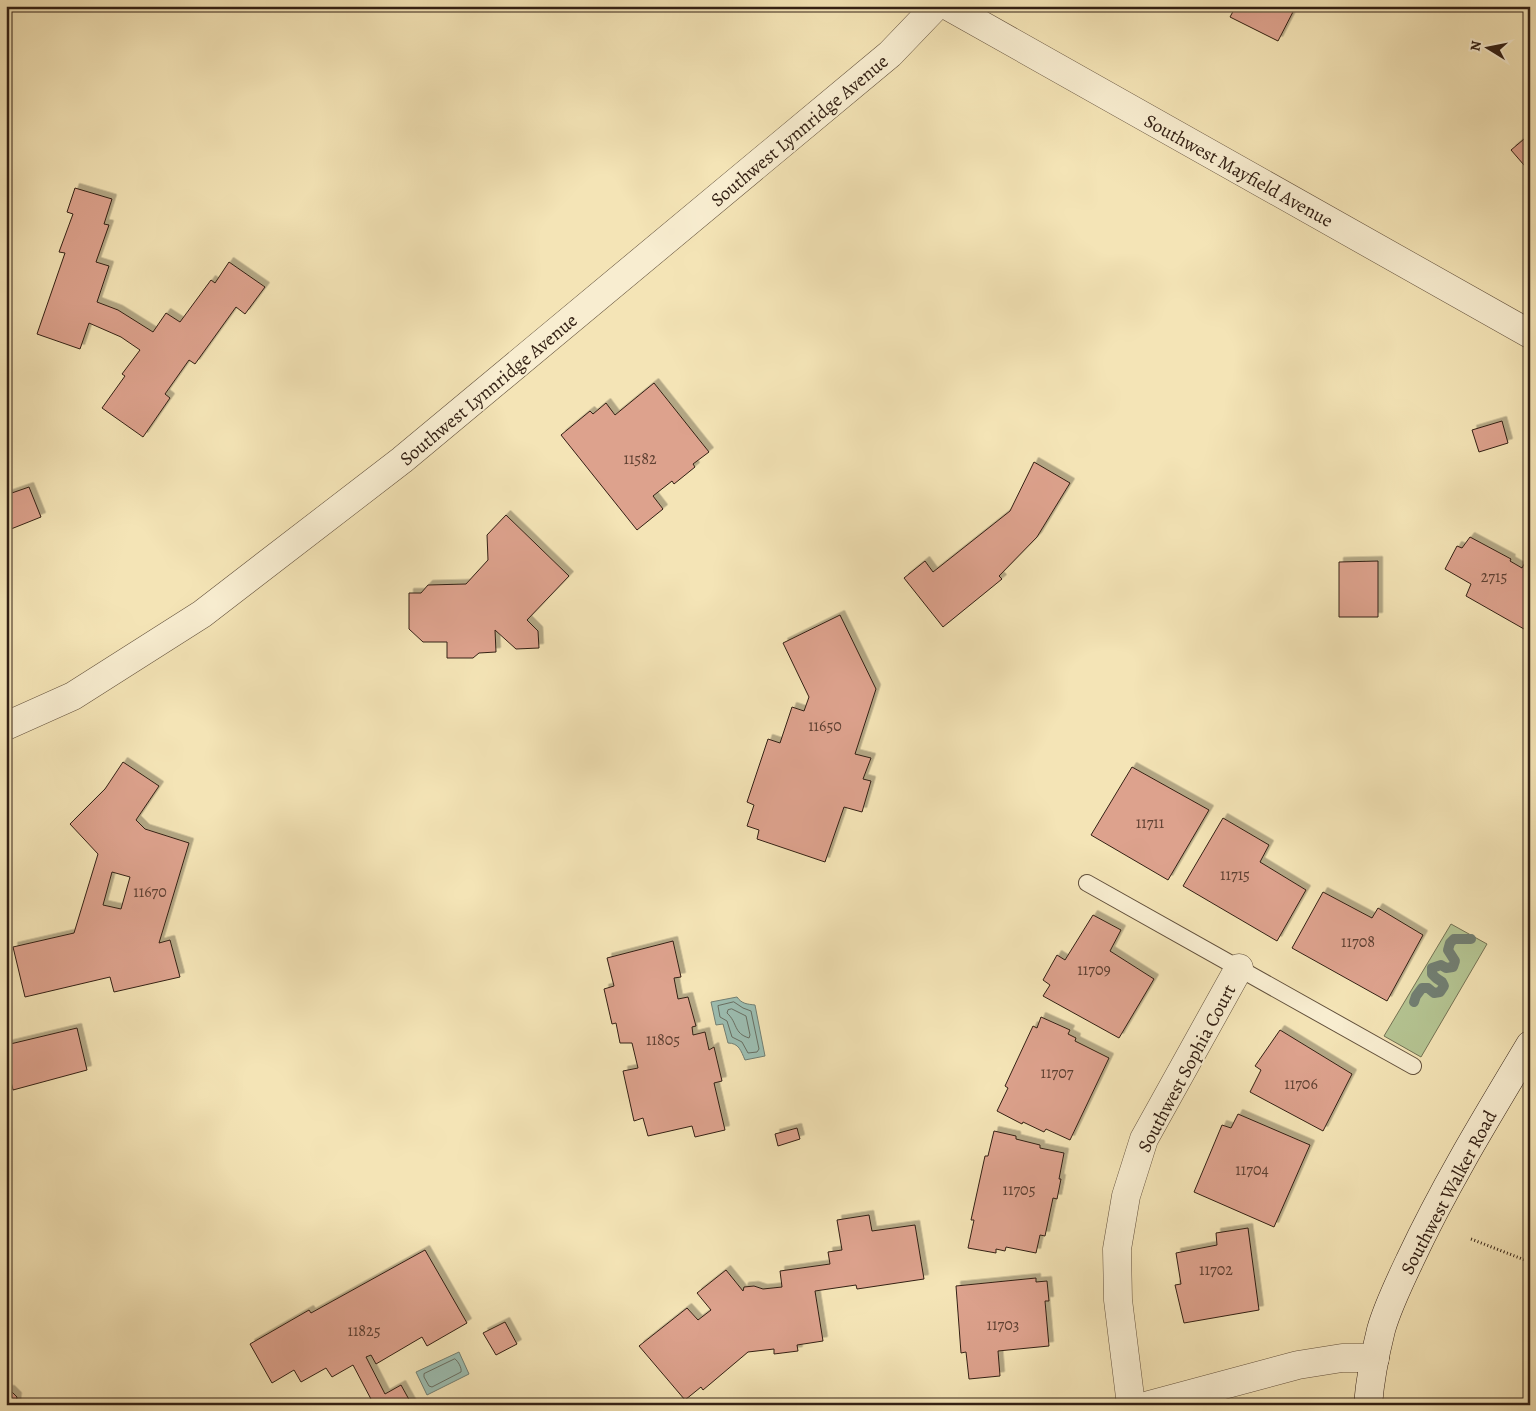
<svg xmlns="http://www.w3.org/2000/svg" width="1536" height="1411" font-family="Alegreya,serif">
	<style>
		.green { fill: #b5c593; stroke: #747254 }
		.water { fill: #9cbeb2; stroke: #727f73 }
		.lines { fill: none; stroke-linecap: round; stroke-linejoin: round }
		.shore { stroke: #686f63; stroke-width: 1 }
		.stream { stroke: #727f73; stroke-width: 10 }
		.building { fill: #dda28d; stroke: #332014; fill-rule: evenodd; filter: url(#shadow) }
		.service-casing { stroke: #63513c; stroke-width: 18 }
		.minor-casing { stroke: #63513c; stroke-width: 29 }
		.secondary-casing { stroke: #332014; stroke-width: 29 }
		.path { stroke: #332014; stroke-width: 3; stroke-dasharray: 1 2.5; stroke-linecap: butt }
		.service { stroke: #f8edd0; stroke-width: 16 }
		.minor { stroke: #f8edd0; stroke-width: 28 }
		.secondary { stroke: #f8edd0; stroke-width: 28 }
		.labels { text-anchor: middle; stroke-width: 4; stroke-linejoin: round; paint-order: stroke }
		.number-label { font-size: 16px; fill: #5e4032 }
		.street-label { font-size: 19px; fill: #332014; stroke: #f8edd0 }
	</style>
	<defs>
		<filter id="shadow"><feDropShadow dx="4.5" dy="-4.5" stdDeviation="0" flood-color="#0004"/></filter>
	</defs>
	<rect width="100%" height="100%" fill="#f4e4b6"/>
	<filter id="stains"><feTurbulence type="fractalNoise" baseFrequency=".004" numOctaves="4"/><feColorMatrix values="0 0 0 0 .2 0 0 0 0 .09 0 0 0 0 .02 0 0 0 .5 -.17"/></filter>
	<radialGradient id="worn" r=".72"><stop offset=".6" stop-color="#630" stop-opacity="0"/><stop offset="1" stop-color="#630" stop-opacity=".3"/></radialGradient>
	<path class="green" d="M 1451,924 L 1487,944 L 1421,1057 L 1384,1036 Z"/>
	<path class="water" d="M 737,997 C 742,1004 747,1004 755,1005 L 765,1056 L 745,1060 C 741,1051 739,1043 728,1043 L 723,1024 L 716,1025 L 711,1002 Z
		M 459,1352 L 469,1374 L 427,1395 L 416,1372 Z"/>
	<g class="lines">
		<path class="shore" d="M 734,1002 L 743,1008 L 751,1011 L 759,1049 L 757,1052 L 748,1053 L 742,1042 L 732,1037 L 727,1021 L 720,1017 L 718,1006 Z
			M 732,1009 L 746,1016 L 750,1035 L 749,1038 C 733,1033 738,1023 727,1013 L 728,1010 Z
			M 455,1359 C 458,1361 462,1368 461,1372 L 432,1387 L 429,1386 L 424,1377 L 424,1374 Z"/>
		<path class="stream" d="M 1414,1002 L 1416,996 L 1422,988 L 1428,988 L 1434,993 L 1440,992 L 1444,986 L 1442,982 L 1436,978 L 1432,974 L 1432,968 L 1441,965 L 1446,968 L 1453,967 L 1455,961 L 1448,950 L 1450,943 L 1454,939 L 1471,939"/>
	</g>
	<path class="building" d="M 1236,6 L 1296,6 L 1278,41 L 1230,17 Z
		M 1530,134 L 1530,172 L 1511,150 Z
		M 75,188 L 112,199 L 104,224 L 109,225 L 96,262 L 109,266 L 97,302 L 118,310 L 153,332 L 166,313 L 180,322 L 211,280 L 215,283 L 229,262 L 265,287 L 245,314 L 236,307 L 195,364 L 189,360 L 165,394 L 170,398 L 143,437 L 102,408 L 125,376 L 122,374 L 140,350 L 121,337 L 89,323 L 80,349 L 37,334 L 65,253 L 59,252 L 73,214 L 67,212 Z
		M 654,383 L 709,452 L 693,464 L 695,467 L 674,484 L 672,481 L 653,496 L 663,509 L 637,530 L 561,435 L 590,411 L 593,414 L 606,403 L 615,415 Z
		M 1502,421 L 1508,443 L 1479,452 L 1472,430 Z
		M 1034,462 L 1070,483 L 1037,537 L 999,576 L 1002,579 L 943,627 L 904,578 L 925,561 L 933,572 L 1010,511 Z
		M 29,487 L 41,517 L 6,531 L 6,495 Z
		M 506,515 L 569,576 L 527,620 L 538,631 L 539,648 L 516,649 L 495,630 L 496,652 L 479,653 L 473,658 L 447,658 L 447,642 L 423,642 L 409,629 L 409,593 L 421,593 L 428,585 L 466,584 L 488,560 L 487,535 Z
		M 1470,537 L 1511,559 L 1510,561 L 1522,568 L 1528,557 L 1530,558 L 1530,627 L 1524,629 L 1466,596 L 1471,584 L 1445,569 L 1457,546 L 1462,548 Z
		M 1378,561 L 1378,617 L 1339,617 L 1339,562 Z
		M 840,615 L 876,689 L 855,754 L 871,758 L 863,779 L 871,781 L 862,812 L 844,807 L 825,862 L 757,839 L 759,830 L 747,826 L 754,805 L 747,802 L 768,739 L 780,743 L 792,707 L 804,711 L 809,697 L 783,643 Z
		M 123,762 L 159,786 L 136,820 L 145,829 L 189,843 L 159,943 L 170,940 L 180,977 L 114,992 L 110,977 L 25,997 L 13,947 L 74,933 L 98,854 L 70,824 L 105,789 ZM 112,872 L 130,877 L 121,909 L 103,905 Z
		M 1132,767 L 1209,810 L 1168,880 L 1091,835 Z
		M 1223,818 L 1269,845 L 1260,862 L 1306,890 L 1277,941 L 1183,886 Z
		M 1323,892 L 1372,918 L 1378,908 L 1423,935 L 1387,1001 L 1292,948 Z
		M 1093,915 L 1121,930 L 1110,951 L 1154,979 L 1119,1038 L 1043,996 L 1050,985 L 1043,980 L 1057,955 L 1065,960 Z
		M 673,941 L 681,977 L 674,978 L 678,999 L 688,997 L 696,1026 L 692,1027 L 693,1035 L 705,1032 L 709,1050 L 714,1047 L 722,1081 L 714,1083 L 725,1130 L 695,1137 L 692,1126 L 648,1136 L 643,1118 L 634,1121 L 623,1071 L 638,1068 L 632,1043 L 620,1043 L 616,1023 L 612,1024 L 604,989 L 614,986 L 607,958 Z
		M 1041,1017 L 1070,1030 L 1068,1034 L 1076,1038 L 1075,1041 L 1109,1058 L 1070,1140 L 1046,1129 L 1044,1132 L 1023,1122 L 1022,1124 L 997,1111 L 1008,1088 L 1005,1086 L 1033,1026 L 1037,1028 Z
		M 77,1028 L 87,1070 L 13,1090 L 6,1060 L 6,1045 Z
		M 1280,1030 L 1352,1074 L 1323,1131 L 1250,1092 L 1261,1070 L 1255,1066 Z
		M 1238,1114 L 1310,1145 L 1274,1227 L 1194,1192 L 1222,1125 L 1231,1128 Z
		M 797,1128 L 800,1139 L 778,1146 L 775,1134 Z
		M 994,1131 L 1016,1136 L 1016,1139 L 1040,1145 L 1040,1148 L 1064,1153 L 1059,1179 L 1061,1179 L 1057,1199 L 1053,1198 L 1045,1236 L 1040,1235 L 1036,1253 L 1006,1247 L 1005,1251 L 996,1249 L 996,1253 L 968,1248 L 974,1220 L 971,1220 L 985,1156 L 988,1156 Z
		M 869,1215 L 872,1231 L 915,1225 L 924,1279 L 857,1289 L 856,1285 L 815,1291 L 823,1341 L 797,1345 L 798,1351 L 774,1354 L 774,1349 L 748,1352 L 703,1390 L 701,1387 L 685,1400 L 639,1346 L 687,1308 L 698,1320 L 711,1310 L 697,1293 L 726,1270 L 743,1291 L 744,1287 L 754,1286 L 763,1289 L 782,1287 L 780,1271 L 830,1264 L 828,1252 L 842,1250 L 837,1220 Z
		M 1248,1228 L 1259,1310 L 1184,1323 L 1175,1285 L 1181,1284 L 1176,1253 L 1217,1245 L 1216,1233 Z
		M 425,1250 L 467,1323 L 427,1346 L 422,1337 L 376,1364 L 371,1355 L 366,1357 L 385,1394 L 401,1385 L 412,1405 L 364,1405 L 372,1401 L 353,1365 L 332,1377 L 326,1368 L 301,1382 L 294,1370 L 272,1383 L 250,1344 L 309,1310 L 311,1313 Z
		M 1036,1278 L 1036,1282 L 1047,1281 L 1049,1301 L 1045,1301 L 1049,1346 L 998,1351 L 1000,1376 L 969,1379 L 966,1352 L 961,1353 L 956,1286 Z
		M 505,1322 L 517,1344 L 496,1355 L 483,1333 Z
		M 6,1390 L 10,1390 L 17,1397 L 16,1405 L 6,1405 Z"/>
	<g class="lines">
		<defs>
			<path id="service" d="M 1087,883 L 1413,1066"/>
			<path id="minor" d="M 948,6 L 1530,334
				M 6,726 L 73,696 L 202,614 L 237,587 L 402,460 L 890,54 L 936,6
				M 1131,1405 L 1118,1300 L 1117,1249 L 1126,1196 L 1144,1139 L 1239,968
				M 1149,1405 L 1298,1365 L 1342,1358 L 1375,1358"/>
			<path id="secondary" d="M 1368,1405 C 1370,1380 1375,1354 1381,1330 C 1387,1308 1400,1281 1410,1260 C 1445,1185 1488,1115 1530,1045"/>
		</defs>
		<use href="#service" class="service-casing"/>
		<use href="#minor" class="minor-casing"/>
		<use href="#secondary" class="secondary-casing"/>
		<path class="path" d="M 1471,1239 L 1530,1262"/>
		<use href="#service" class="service"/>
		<use href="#minor" class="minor"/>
		<use href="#secondary" class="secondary"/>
	</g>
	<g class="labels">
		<g class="number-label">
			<text x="640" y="464">11582</text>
			<text x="1494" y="582">2715</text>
			<text x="825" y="731">11650</text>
			<text x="1150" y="828">11711</text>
			<text x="1235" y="880">11715</text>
			<text x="150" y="897">11670</text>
			<text x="1358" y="947">11708</text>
			<text x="1094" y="975">11709</text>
			<text x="663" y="1045">11805</text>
			<text x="1057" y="1078">11707</text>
			<text x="1301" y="1089">11706</text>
			<text x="1252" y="1175">11704</text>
			<text x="1019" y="1195">11705</text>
			<text x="1216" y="1275">11702</text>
			<text x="1003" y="1330">11703</text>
			<text x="364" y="1336">11825</text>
		</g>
		<g class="street-label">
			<text transform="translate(799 130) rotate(-40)" y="7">Southwest Lynnridge Avenue</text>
			<text transform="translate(1239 170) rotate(29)" y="7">Southwest Mayfield Avenue</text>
			<text transform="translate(488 389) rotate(-40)" y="7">Southwest Lynnridge Avenue</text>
			<text transform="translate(1186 1068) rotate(-62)" y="7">Southwest Sophia Court</text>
			<text transform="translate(1448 1192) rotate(-62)" y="7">Southwest Walker Road</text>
		</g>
	</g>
	<rect width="1536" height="1411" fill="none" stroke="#f4e4b6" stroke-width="25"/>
	<rect x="8" y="8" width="1521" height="1396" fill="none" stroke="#332014" stroke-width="2.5"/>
	<rect x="12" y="12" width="1511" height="1386" fill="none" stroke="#332014"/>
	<g transform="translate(1488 48) rotate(280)" stroke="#f8edd0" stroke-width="4" paint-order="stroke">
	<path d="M0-4L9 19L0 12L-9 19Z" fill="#332014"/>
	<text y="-8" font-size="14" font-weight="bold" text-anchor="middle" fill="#332014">N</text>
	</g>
	<rect width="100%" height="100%" filter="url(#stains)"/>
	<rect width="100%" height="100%" fill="url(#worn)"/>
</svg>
